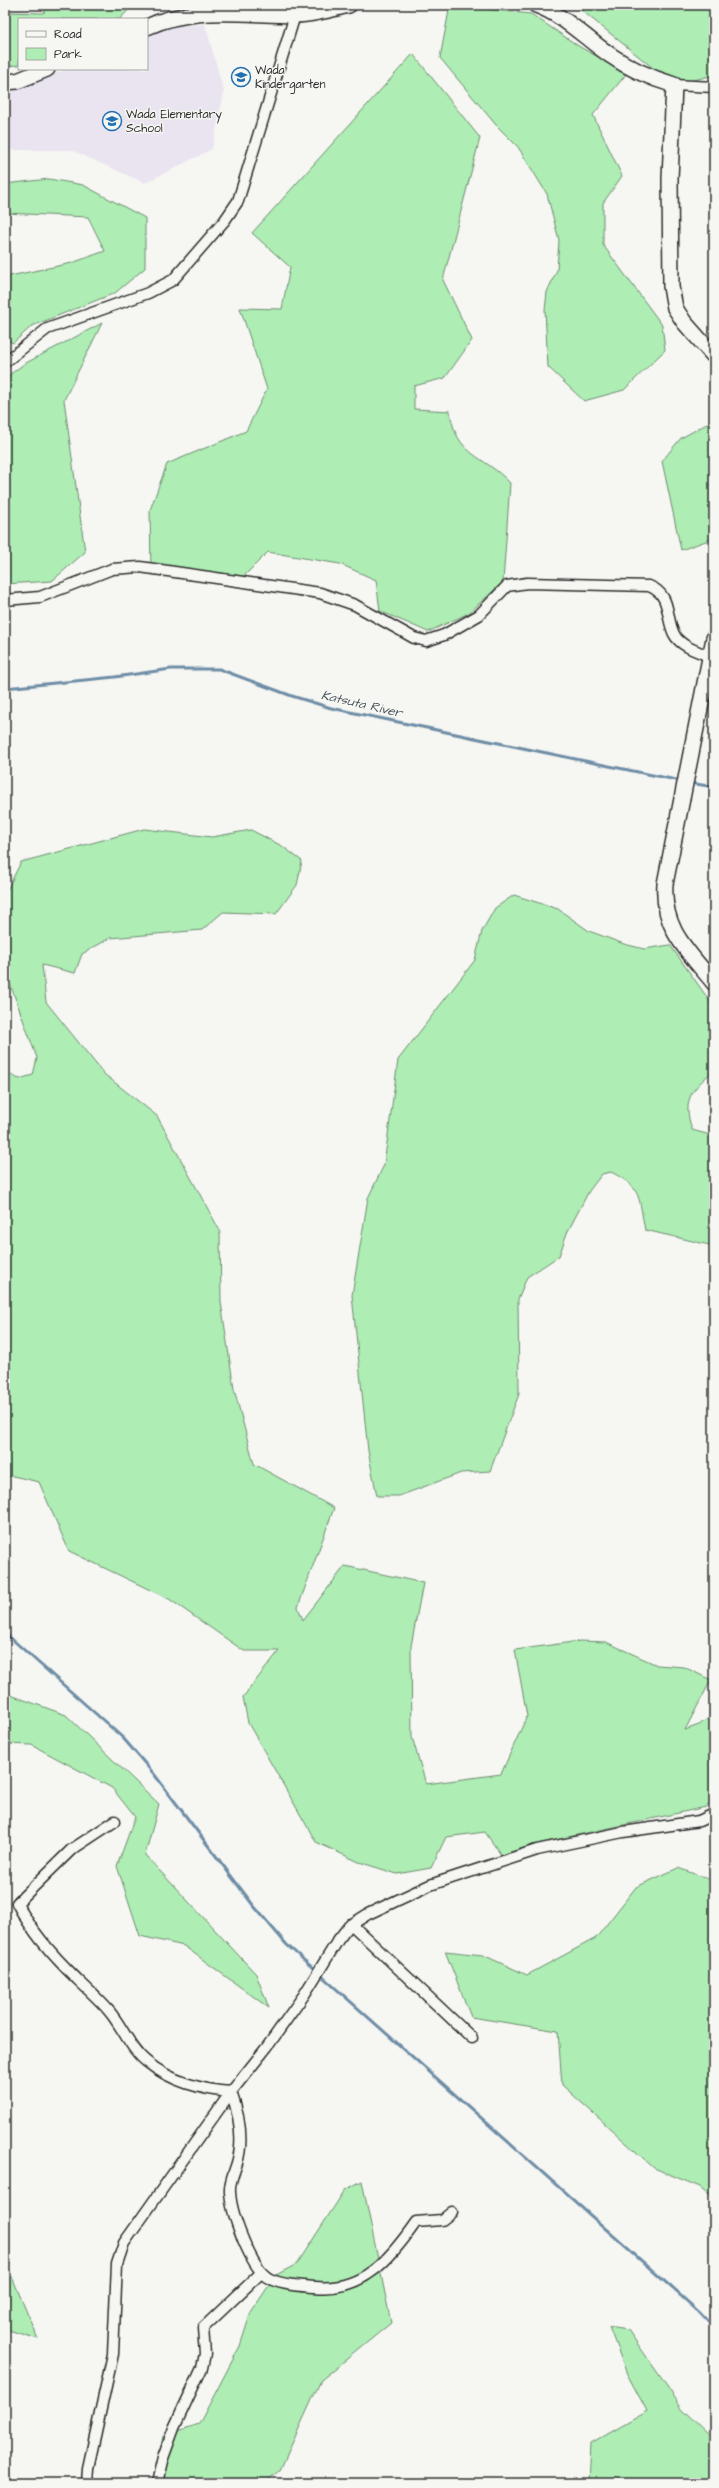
<svg xmlns="http://www.w3.org/2000/svg" width="719" height="2488" font-family="'Architects Daughter',sans-serif">
	<style>
		.built { fill: #e9e4f0 }
		.green { fill: #aeedb4; stroke: #6c8c70 }
		.lines { fill: none; stroke-linecap: round; stroke-linejoin: round }
		.stream { stroke: #6e8da6; stroke-width: 3 }
		.street-casing { stroke: #2b2b2b; stroke-width: 13 }
		.secondary-casing { stroke: #2b2b2b; stroke-width: 18 }
		.street { stroke: #f6f6f2; stroke-width: 10 }
		.secondary { stroke: #f6f6f2; stroke-width: 15 }
		.labels { text-anchor: middle; stroke-width: 3; stroke-linejoin: round; paint-order: stroke }
		.poi-label { font-size: 12px; fill: #2b2b2b; stroke: #f6f6f2; text-anchor: start }
		.water-label { font-size: 13px; font-style: italic; fill: #47545e; stroke: #f6f6f2 }
	</style>
	<rect width="100%" height="100%" fill="#f6f6f2"/>
	<filter id="ink" filterUnits="userSpaceOnUse"><feTurbulence type="fractalNoise" baseFrequency=".025" numOctaves="2"/><feDisplacementMap in="SourceGraphic" scale="8" xChannelSelector="R" yChannelSelector="G"/><feConvolveMatrix kernelMatrix="1 2 1 2 8 2 1 2 1" color-interpolation-filters="sRGB"/></filter>
	<g filter="url(#ink)">
		<path class="built" d="M 205,24 L 224,92 L 212,149 L 145,183 L 71,150 L 5,150 L 5,91 L 10,92 L 66,69 L 147,69 L 147,35 L 167,27 Z"/>
		<path class="green" d="M 51,5 L 129,5 L 131,7 L 120,19 L 19,19 L 19,65 L 5,66 L 5,12 L 43,13 Z
			M 450,5 L 531,14 L 580,47 L 627,73 L 593,115 L 622,176 L 603,203 L 603,245 L 662,325 L 665,350 L 624,390 L 584,401 L 548,367 L 545,310 L 547,292 L 557,270 L 559,240 L 547,194 L 518,147 L 496,125 L 440,58 Z
			M 575,5 L 714,5 L 714,75 L 674,85 Z
			M 413,54 L 480,138 L 443,280 L 472,340 L 445,378 L 414,386 L 414,409 L 450,411 C 456,457 483,454 510,483 L 503,582 L 469,613 L 428,632 L 380,611 L 376,580 L 340,564 L 268,552 L 244,576 L 151,569 L 150,510 L 167,464 L 246,431 L 267,389 L 240,308 L 282,309 L 290,267 L 252,233 Z
			M 49,179 L 83,185 L 145,218 L 145,268 L 115,293 L 32,326 L 13,343 L 5,339 L 5,277 L 72,263 L 105,251 L 88,217 L 5,213 L 5,184 Z
			M 102,323 L 64,400 L 85,552 L 52,581 L 5,584 L 5,378 L 24,364 Z
			M 714,420 L 714,538 L 681,550 L 662,461 L 681,438 Z
			M 144,829 L 212,837 L 251,830 L 282,846 L 302,861 L 297,885 L 276,914 L 223,912 L 202,930 L 110,938 L 82,954 L 75,973 L 42,965 L 46,1002 L 104,1074 L 157,1116 L 220,1231 L 221,1302 L 234,1389 L 254,1464 L 334,1508 L 298,1607 L 303,1620 L 345,1566 L 423,1583 L 411,1646 L 412,1737 L 426,1784 L 501,1774 L 527,1716 L 515,1650 L 580,1641 L 606,1642 L 657,1665 L 684,1667 L 711,1680 L 685,1730 L 699,1725 L 714,1714 L 714,1800 L 706,1807 L 536,1844 L 501,1855 L 485,1832 L 446,1837 L 431,1868 L 397,1874 L 359,1862 L 316,1842 L 248,1723 L 243,1697 L 279,1651 L 244,1651 L 169,1599 L 69,1551 L 39,1482 L 13,1476 L 5,1477 L 5,1072 L 19,1079 L 33,1075 L 37,1058 L 5,970 L 5,894 L 21,862 Z
			M 514,895 L 558,909 L 589,931 L 624,944 L 644,949 L 670,945 L 714,1007 L 714,1070 C 691,1091 682,1098 692,1130 L 714,1136 L 714,1246 L 645,1230 C 638,1197 643,1188 611,1172 L 602,1174 L 589,1191 L 567,1233 L 559,1256 L 527,1277 L 518,1299 L 519,1394 L 490,1471 L 461,1473 L 399,1496 L 377,1496 L 368,1451 L 352,1295 L 368,1198 L 384,1165 L 398,1060 L 475,960 L 482,931 L 495,908 Z
			M 5,1693 L 66,1715 L 159,1804 L 145,1855 L 256,1974 L 269,2008 L 184,1946 L 140,1936 L 117,1866 L 135,1817 L 112,1788 L 32,1745 L 5,1744 Z
			M 678,1868 L 714,1881 L 714,2199 L 700,2187 L 654,2168 L 562,2085 L 558,2031 L 471,2017 L 445,1951 L 483,1955 L 527,1975 L 596,1938 L 636,1887 Z
			M 362,2181 L 391,2323 L 321,2380 L 280,2470 L 264,2483 L 154,2483 L 163,2436 L 199,2424 L 240,2346 L 251,2312 L 276,2275 L 297,2264 L 345,2190 Z
			M 5,2260 L 38,2339 L 5,2329 Z
			M 609,2327 L 628,2330 L 682,2408 L 714,2439 L 714,2483 L 589,2483 L 591,2443 L 647,2411 L 627,2374 Z"/>
		<g class="lines">
			<path class="stream" d="M 5,688 L 115,677 L 171,669 L 219,669 L 292,696 L 331,708 L 681,781
				M 690,783 L 714,787
				M 5,1633 L 123,1738 L 154,1774 L 253,1905 L 287,1945 L 699,2312 L 714,2328"/>
			<defs>
				<path id="street" d="M 674,85 L 714,87
					M 5,362 L 47,329 L 148,293 L 173,280 L 225,220 L 238,201 L 295,15 L 295,5
					M 5,600 L 40,597 L 112,569 L 140,567 L 320,593 L 355,605 L 414,638 L 426,641 L 444,635 L 479,615 L 507,586 L 527,583 L 649,586 C 672,595 665,616 674,634 C 680,647 702,653 714,658
					M 115,1821 L 71,1850 L 17,1903 C 31,1931 54,1957 77,1979 C 88,1990 99,1999 109,2011 C 122,2026 131,2050 147,2062 C 170,2081 202,2090 231,2092 C 239,2114 244,2140 237,2163 C 234,2173 229,2182 230,2192 C 231,2213 251,2270 270,2279 C 283,2285 300,2286 315,2287 C 363,2292 391,2258 416,2222 L 442,2220 L 452,2212
					M 351,1924 L 472,2038
					M 87,2483 L 88,2468 L 113,2354 L 117,2264 L 124,2243 L 231,2092 L 267,2047 L 304,1995 L 338,1940 L 349,1926 L 368,1914 L 430,1885 L 537,1850 L 623,1832 L 699,1821 L 714,1814
					M 157,2483 L 163,2458 L 174,2428 L 202,2368 L 205,2354 L 203,2328 L 261,2273"/>
				<path id="secondary" d="M 536,5 C 564,15 585,38 610,55 C 630,69 651,78 674,85 L 670,179 L 671,287 L 675,308 L 684,322 L 714,356
					M 147,27 C 193,5 245,15 295,15 C 313,15 331,9 349,5
					M 5,82 L 17,81 L 47,69
					M 714,638 L 665,884 C 662,929 687,950 714,983"/>
			</defs>
			<use href="#street" class="street-casing"/>
			<use href="#secondary" class="secondary-casing"/>
			<use href="#street" class="street"/>
			<use href="#secondary" class="secondary"/>
		</g>
	</g>
	<defs>
		<symbol id="school-ring" viewBox="-11 -11 22 22"><circle r="9.5" fill="#f6f6f2" stroke="#1f6fb2" stroke-width="1.5"/><path d="M0-5L7-2L0 1L-7-2ZM-4 1L0 2.5L4 1V4Q0 6-4 4Z" fill="#1f6fb2"/></symbol>
	</defs>
	<g fill-rule="evenodd">
		<use href="#school-ring" x="230" y="66" width="22" height="22"/>
		<use href="#school-ring" x="101" y="110" width="22" height="22"/>
	</g>
	<g class="labels">
		<g class="poi-label">
			<text x="255" y="74">Wada<tspan x="255" dy="14">Kindergarten</tspan></text>
			<text x="126" y="118">Wada Elementary<tspan x="126" dy="14">School</tspan></text>
		</g>
		<g class="water-label">
			<text transform="translate(362 703) rotate(13)" y="5">Katsuta River</text>
		</g>
	</g>
	<rect width="719" height="2488" fill="none" stroke="#f6f6f2" stroke-width="20"/>
	<rect x="10" y="10" width="699" height="2468" fill="none" stroke="#2b2b2b" stroke-width="1.5" filter="url(#ink)"/>
	<rect x="18" y="18" width="130" height="52" fill="#f6f6f2" stroke="#a5a5a2"/>
	<rect x="26" y="31" width="20" height="6" fill="#f6f6f2" stroke="#a5a5a2"/>
	<text x="54" y="38" font-size="12" fill="#2b2b2b">Road</text>
	<rect x="26" y="48" width="20" height="12" fill="#aeedb4" stroke="#a5a5a2"/>
	<text x="54" y="58" font-size="12" fill="#2b2b2b">Park</text>
</svg>
